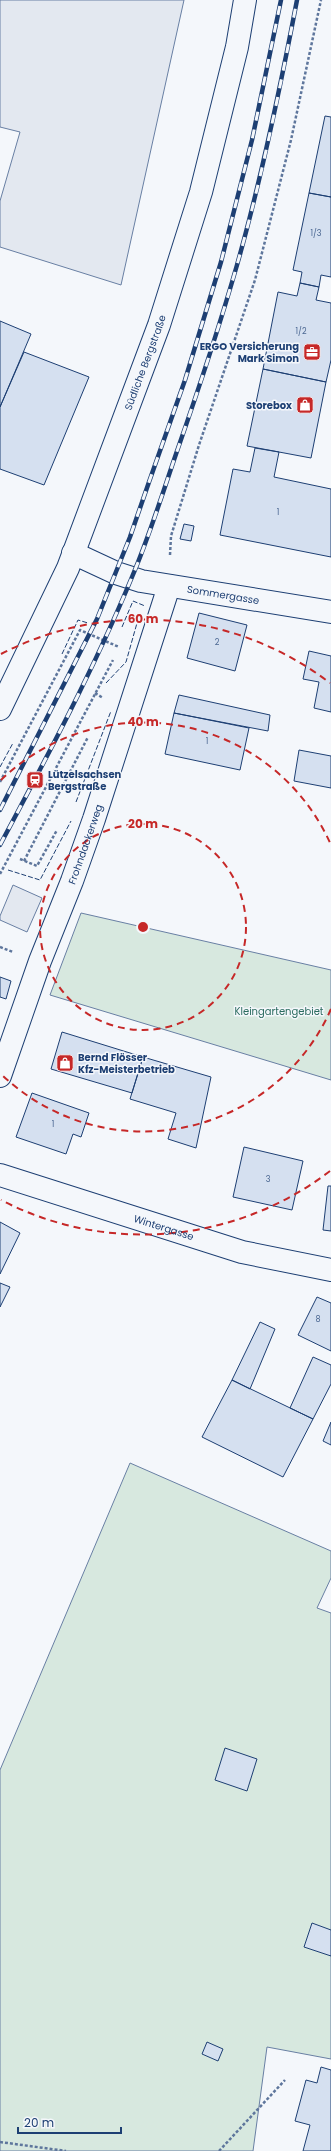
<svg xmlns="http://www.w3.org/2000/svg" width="331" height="2151" font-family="Poppins,sans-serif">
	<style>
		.green { fill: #d7e8df; stroke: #687fa3 }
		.parking { fill: #e3e8f0; stroke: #687fa3 }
		.building { fill: #d5e0f0; stroke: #1d3f73 }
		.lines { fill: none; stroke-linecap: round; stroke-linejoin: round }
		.street-casing { stroke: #1d3f73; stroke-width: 24 }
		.primary-casing { stroke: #1d3f73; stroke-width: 24 }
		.path { stroke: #5e769c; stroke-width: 2.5; stroke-dasharray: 3 2; stroke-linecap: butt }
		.street { stroke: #f4f7fb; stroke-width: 22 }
		.primary { stroke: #f4f7fb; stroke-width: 22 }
		.rail-casing { stroke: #1d3f73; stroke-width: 4.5 }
		.rail { stroke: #f4f7fb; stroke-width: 3; stroke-dasharray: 9; stroke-linecap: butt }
		.fence { stroke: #1d3f73; stroke-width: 1; stroke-dasharray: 5 2; stroke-linecap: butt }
		.ring { fill: none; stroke: #c62828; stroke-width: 2; stroke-dasharray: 7 5 }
		.labels { text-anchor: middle; stroke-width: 3; stroke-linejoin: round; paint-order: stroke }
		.number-label { font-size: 8px; fill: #4b6792 }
		.poi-label { font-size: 10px; font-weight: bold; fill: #1d3f73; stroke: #f4f7fb; text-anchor: end }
		.street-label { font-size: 10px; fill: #1d3f73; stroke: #f4f7fb }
		.park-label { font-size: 10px; fill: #2c6c60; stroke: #f4f7fb }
		.centre { fill: #c62828; stroke: #f4f7fb; stroke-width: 2 }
		.ring-label { font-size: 12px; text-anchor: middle; font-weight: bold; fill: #c62828; stroke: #f4f7fb; stroke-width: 3; stroke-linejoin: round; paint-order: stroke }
	</style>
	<rect width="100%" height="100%" fill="#f4f7fb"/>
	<path class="green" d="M 81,913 L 331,970 L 331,1080 L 50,995 Z
		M 130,1463 L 331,1551 L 331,1578 L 317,1608 L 331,1613 L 331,2059 L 267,2047 L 253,2151 L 0,2151 L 0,1770 Z"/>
	<path class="parking" d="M 0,0 L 184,0 L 121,285 L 0,247 L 0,201 L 20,132 L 0,127 Z
		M 13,885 L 42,898 L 27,932 L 0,920 L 0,916 Z"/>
	<path class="building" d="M 325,116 L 331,117 L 331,197 L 309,193 Z
		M 309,193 L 331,197 L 331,277 L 321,275 L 319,287 L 300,283 L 302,272 L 293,270 Z
		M 300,283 L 319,287 L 316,300 L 331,303 L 331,360 L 326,382 L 263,369 L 278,292 L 297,296 Z
		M 0,321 L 31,334 L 0,407 Z
		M 24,352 L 89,377 L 44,485 L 0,469 L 0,407 Z
		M 263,369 L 326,382 L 311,458 L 247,446 Z
		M 255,448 L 279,452 L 274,477 L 331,489 L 331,557 L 220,535 L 233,469 L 250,472 Z
		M 184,524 L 194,526 L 191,541 L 180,539 Z
		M 199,613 L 247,625 L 235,671 L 187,658 Z
		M 309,651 L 331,656 L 331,712 L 314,708 L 319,682 L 303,679 Z
		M 179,695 L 270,715 L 268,731 L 174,713 Z
		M 174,713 L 249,728 L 240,770 L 165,754 Z
		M 299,750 L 331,756 L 331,788 L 294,781 Z
		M 0,977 L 11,981 L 6,999 L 0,997 Z
		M 62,1032 L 143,1057 L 132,1093 L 51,1069 Z
		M 143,1057 L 211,1077 L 196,1148 L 168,1139 L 176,1113 L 130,1099 Z
		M 32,1093 L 89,1113 L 81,1137 L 73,1134 L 66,1154 L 16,1137 Z
		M 244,1147 L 303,1161 L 292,1210 L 233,1197 Z
		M 328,1186 L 331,1186 L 331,1231 L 323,1230 Z
		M 0,1222 L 20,1233 L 0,1274 Z
		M 0,1283 L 10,1287 L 0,1307 Z
		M 317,1297 L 331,1303 L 331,1351 L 298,1335 Z
		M 260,1322 L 275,1329 L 250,1389 L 232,1380 Z
		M 313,1357 L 331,1365 L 331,1384 L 313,1419 L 290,1408 Z
		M 232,1380 L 313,1419 L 283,1477 L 202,1437 Z
		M 331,1422 L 331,1445 L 323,1441 Z
		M 225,1748 L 257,1759 L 247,1791 L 215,1780 Z
		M 312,1923 L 331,1930 L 331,1956 L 304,1947 Z
		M 207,2042 L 223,2049 L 218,2061 L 202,2054 Z
		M 321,2067 L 331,2070 L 331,2151 L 303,2151 L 310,2125 L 295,2121 L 306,2080 L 317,2083 Z"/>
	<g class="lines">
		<defs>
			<g id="street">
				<path id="s1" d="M 73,553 L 116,573 L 141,581 L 331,612"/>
				<path id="s2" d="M 0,1076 L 40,961 L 72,881 L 94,819 L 169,586"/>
				<path id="s3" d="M 0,1175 L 242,1252 L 331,1270"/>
			</g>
			<g id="primary">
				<path id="s4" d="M 0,709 L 68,568 L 159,325 L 201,192 L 237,47 L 245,0"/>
			</g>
		</defs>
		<use href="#street" class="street-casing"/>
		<use href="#primary" class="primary-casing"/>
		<path class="path" d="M 170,555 L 171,536 L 199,445 L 255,280 L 291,140 L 321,0
			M 95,693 L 103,698
			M 0,782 L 80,630 L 119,647
			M 20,859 L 37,866 L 57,830
			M 24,861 L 88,737
			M 0,874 L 113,660
			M 0,947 L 13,952
			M 0,2142 L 66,2151
			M 219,2151 L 285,2080"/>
		<use href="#street" class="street"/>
		<use href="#primary" class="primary"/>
		<defs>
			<path id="rail" d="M 0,810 L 97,619 L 130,537 L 149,482 L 185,380 L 221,262 L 252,140 L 281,0
				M 0,845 C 47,757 94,669 132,577 C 149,537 162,495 176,454 C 198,391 219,328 237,265 C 262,177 280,89 297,0"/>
		</defs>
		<use href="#rail" class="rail-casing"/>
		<use href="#rail" class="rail"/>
		<path class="fence" d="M 122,627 L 133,601 L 145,606
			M 62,654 L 78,620 L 88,623
			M 106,683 L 126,662 L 139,616
			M 0,767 L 13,743
			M 76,802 L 111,711
			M 8,870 L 40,880 L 71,821"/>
	</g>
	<g class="ring">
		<circle cx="143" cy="927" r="103"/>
		<path d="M331 1009A205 205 0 0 1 1 1074M1 780A205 205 0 0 1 331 845"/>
		<path d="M330 1171A308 308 0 0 1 1 1200M1 654A308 308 0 0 1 330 683"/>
	</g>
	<defs>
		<symbol id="office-square" viewBox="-11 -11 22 22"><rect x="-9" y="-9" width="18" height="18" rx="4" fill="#c62828" stroke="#f4f7fb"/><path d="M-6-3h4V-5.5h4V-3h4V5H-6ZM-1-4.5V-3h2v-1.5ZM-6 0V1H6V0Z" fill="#fff"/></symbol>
		<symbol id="shop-square" viewBox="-11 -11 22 22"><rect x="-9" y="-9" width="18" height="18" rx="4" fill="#c62828" stroke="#f4f7fb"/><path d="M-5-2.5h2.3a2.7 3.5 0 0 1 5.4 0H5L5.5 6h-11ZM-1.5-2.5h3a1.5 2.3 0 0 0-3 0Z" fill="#fff"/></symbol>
		<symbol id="station-square" viewBox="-11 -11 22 22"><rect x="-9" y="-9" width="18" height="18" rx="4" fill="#c62828" stroke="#f4f7fb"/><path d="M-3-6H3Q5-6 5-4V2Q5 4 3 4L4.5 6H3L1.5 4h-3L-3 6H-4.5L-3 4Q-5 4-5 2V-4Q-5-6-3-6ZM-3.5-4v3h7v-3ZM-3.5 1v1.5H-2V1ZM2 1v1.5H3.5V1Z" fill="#fff"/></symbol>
	</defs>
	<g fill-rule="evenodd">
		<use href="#office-square" x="302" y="342" width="20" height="20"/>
		<use href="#shop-square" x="295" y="395" width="20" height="20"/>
		<use href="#station-square" x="25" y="770" width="20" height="20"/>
		<use href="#shop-square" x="55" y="1053" width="20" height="20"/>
	</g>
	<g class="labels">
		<g class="number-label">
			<text x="316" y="236">1/3</text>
			<text x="301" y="334">1/2</text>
			<text x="278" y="515">1</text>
			<text x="217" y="645">2</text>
			<text x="207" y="744">1</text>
			<text x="53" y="1127">1</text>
			<text x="268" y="1182">3</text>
			<text x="318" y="1322">8</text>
		</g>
		<g class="poi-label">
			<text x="299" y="350">ERGO Versicherung<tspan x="299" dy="12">Mark Simon</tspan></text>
			<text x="292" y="409">Storebox</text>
			<text x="48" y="778" text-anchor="start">Lützelsachsen<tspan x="48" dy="12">Bergstraße</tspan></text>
			<text x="78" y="1061" text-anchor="start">Bernd Flösser<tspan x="78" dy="12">Kfz-Meisterbetrieb</tspan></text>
		</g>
		<g class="street-label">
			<text dy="4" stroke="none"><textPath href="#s4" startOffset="376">Südliche Bergstraße</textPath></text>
			<text dy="4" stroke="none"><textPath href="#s1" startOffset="157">Sommergasse</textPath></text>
			<text dy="4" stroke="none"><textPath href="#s2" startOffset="247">Frohndackerweg</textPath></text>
			<text dy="4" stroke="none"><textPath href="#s3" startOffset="172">Wintergasse</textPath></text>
		</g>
		<g class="park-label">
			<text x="279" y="1015">Kleingartengebiet</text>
		</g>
	</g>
	<circle cx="143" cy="927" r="6" class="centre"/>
	<g class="ring-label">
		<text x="143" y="623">60 m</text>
		<text x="143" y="726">40 m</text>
		<text x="143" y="828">20 m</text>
	</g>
	<path d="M18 2127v6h103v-6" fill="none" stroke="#1d3f73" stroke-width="2"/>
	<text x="24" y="2127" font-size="12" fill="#1d3f73" stroke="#f4f7fb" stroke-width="3" paint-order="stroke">20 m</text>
</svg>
